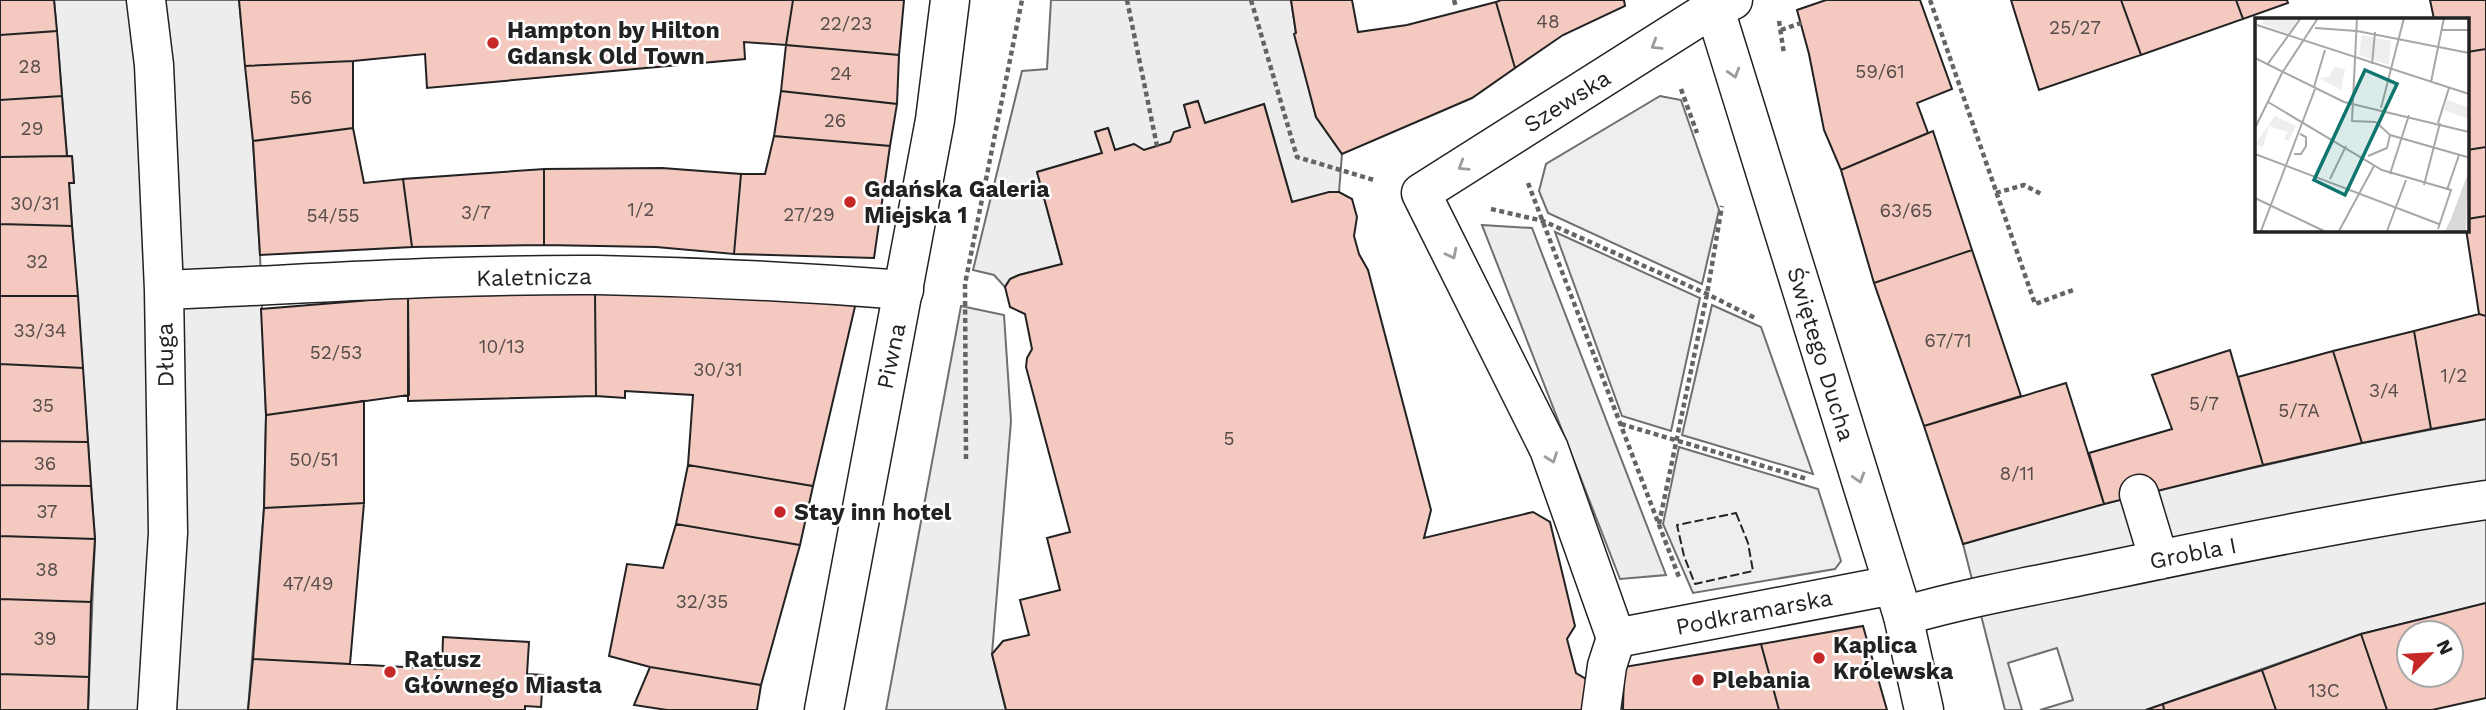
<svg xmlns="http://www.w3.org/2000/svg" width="2486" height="710" font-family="'Work Sans',sans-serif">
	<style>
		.green { fill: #eee; stroke: #6f6f6f; stroke-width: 2 }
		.parking { fill: #ededed; stroke: #6f6f6f; stroke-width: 2 }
		.building { fill: #f3c9c0; stroke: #222; stroke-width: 2; fill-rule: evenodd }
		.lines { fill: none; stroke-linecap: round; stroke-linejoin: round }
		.pedestrian-casing { stroke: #222; stroke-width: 41 }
		.minor-casing { stroke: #222; stroke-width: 41 }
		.path { stroke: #646464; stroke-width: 4.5; stroke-dasharray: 5 3.5; stroke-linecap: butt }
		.pedestrian { stroke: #fff; stroke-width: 38 }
		.minor { stroke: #fff; stroke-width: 38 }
		.fence { stroke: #222; stroke-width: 2; stroke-dasharray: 9 3.5; stroke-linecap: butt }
		.oneway { stroke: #9c9c9c }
		.poi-dot { fill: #c62828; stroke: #fff; stroke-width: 2.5 }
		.labels { text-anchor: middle; stroke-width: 5; stroke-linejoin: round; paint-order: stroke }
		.number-label { font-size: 19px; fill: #564c4a }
		.poi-label { font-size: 23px; font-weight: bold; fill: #222; stroke: #fff; text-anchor: start }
		.street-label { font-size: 23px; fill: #222; stroke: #fff }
		.inset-road { fill: none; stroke: #a7a7a7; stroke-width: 2 }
		.view { fill: #0f766e; fill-opacity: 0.15; stroke: #0f766e; stroke-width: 3.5 }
		.inset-edge { fill: none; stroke: #222; stroke-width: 3.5 }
	</style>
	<rect width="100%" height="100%" fill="#fff"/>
	<path class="green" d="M 1660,96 L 1681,100 L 1719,210 L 1702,284 L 1548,213 L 1539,191 L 1546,164 Z
		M 1555,232 L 1700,298 L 1671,431 L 1622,416 Z
		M 1712,305 L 1761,327 L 1813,474 L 1682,435 Z
		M 1679,447 L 1818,489 L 1841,561 L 1835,569 L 1693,593 L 1663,524 Z"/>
	<path class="parking" d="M 54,0 L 239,0 L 253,141 L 260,255 L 266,416 L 264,508 L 248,710 L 88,710 L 95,539 L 69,183 L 74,182 L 72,157 L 67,156 Z
		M 1051,0 L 1291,0 L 1296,33 L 1295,34 L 1316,117 L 1342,154 L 1339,192 L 1292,202 L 1264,104 L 1205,123 L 1197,101 L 1184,105 L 1190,127 L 1170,142 L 1144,150 L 1134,144 L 1115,150 L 1108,128 L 1095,132 L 1102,153 L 1037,172 L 1062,264 L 1019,275 L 1010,279 L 1005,287 L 994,275 L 973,270 L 1022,71 L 1047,69 Z
		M 1482,225 L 1532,228 L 1666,575 L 1620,579 Z
		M 961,306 L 1004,315 L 1011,421 L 992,654 L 1006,710 L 886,710 Z
		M 2486,419 L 2486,603 L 2361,634 L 2146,710 L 2040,710 L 2073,700 L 2057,648 L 2008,663 L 2022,710 L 2005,710 L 1963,544 L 2139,494 L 2362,443 Z"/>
	<path class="building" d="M 0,0 L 54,0 L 57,31 L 0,35 Z
		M 239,0 L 793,0 L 786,45 L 744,42 L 745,59 L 427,88 L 425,54 L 353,61 L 245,66 Z
		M 793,0 L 904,0 L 899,55 L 786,45 Z
		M 1291,0 L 1352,0 L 1358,32 L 1407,25 L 1496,2 L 1515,68 L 1472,98 L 1342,154 L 1316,117 L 1294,34 L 1296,33 Z
		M 1501,0 L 1624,0 L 1625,6 L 1563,35 L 1515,68 L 1496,2 Z
		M 1826,0 L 1920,0 L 1952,89 L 1917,103 L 1928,133 L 1841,170 L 1824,130 L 1809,54 L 1797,10 Z
		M 2011,0 L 2121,0 L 2141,55 L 2039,90 Z
		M 2121,0 L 2236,0 L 2243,19 L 2141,55 Z
		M 2236,0 L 2287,0 L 2288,3 L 2243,19 Z
		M 2430,0 L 2486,0 L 2486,49 L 2467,52 L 2467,19 L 2434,19 Z
		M 57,31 L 62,96 L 0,100 L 0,35 Z
		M 786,45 L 899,55 L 897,104 L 781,91 Z
		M 2486,49 L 2486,147 L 2467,150 L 2467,52 Z
		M 353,61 L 353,128 L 253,141 L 245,66 Z
		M 781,91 L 897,104 L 890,146 L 774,136 Z
		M 62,96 L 67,156 L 0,157 L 0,100 Z
		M 1198,101 L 1205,123 L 1264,104 L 1292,202 L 1329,192 L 1339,192 L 1352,199 L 1357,217 L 1354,236 L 1359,254 L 1368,270 L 1431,510 L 1424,538 L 1533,512 L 1550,522 L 1575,626 L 1567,639 L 1576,673 L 1586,679 L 1593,710 L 1006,710 L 992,654 L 1003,641 L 1029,635 L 1020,600 L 1060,590 L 1047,538 L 1070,532 L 1026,367 L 1027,358 L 1032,349 L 1025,314 L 1010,307 L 1005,287 L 1010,279 L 1019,275 L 1062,264 L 1037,172 L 1102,153 L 1095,132 L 1108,128 L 1115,150 L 1134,144 L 1144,150 L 1170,142 L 1174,132 L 1190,127 L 1184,105 Z
		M 353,128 L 364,183 L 403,179 L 412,247 L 260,255 L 253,141 Z
		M 1933,131 L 1972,250 L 1874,283 L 1841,170 Z
		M 774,136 L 890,146 L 874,258 L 734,254 L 741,174 L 765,174 Z
		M 2486,147 L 2486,216 L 2467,219 L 2467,150 Z
		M 72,156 L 74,183 L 69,183 L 72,226 L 0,224 L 0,157 Z
		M 662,168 L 741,174 L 734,254 L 656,247 L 544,245 L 544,169 Z
		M 544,169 L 544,245 L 412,247 L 403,179 Z
		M 2486,216 L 2486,316 L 2479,314 L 2466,229 L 2467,219 Z
		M 0,224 L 72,226 L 78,296 L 0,296 Z
		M 1972,250 L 2021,396 L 1924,426 L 1874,283 Z
		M 595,293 L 857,298 L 813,486 L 688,465 L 693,395 L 625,391 L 625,398 L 596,396 Z
		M 595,293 L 596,396 L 408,401 L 408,297 Z
		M 0,296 L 78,296 L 83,368 L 0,364 Z
		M 408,297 L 409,395 L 266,415 L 261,309 Z
		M 2479,314 L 2486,316 L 2486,419 L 2431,429 L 2414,331 Z
		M 2414,331 L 2431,429 L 2362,443 L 2333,351 Z
		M 2230,350 L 2263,465 L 2104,504 L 2089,453 L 2172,429 L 2152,375 Z
		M 2333,351 L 2362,443 L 2263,465 L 2238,377 Z
		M 0,364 L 83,368 L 88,442 L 0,441 Z
		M 2066,383 L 2104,504 L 1963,544 L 1924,426 Z
		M 364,401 L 364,503 L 264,508 L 266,415 Z
		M 0,441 L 88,442 L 91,486 L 0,485 Z
		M 688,465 L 813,486 L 800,545 L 676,524 Z
		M 0,485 L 91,486 L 95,539 L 0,536 Z
		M 364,503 L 350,664 L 253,659 L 264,508 Z
		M 676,524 L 800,545 L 761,685 L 650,667 L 609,656 L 627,564 L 663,568 Z
		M 0,536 L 95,539 L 91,602 L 0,599 Z
		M 0,599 L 91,602 L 89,677 L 0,674 Z
		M 2486,603 L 2486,698 L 2432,710 L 2387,710 L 2361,634 ZM 2409,633 L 2451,633 L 2451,675 L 2409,675 Z
		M 1863,626 L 1887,710 L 1779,710 L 1761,644 Z
		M 2361,634 L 2387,710 L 2276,710 L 2262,670 Z
		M 443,637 L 529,642 L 527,674 L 543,675 L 541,707 L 525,706 L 525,710 L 248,710 L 253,659 L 442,669 Z
		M 1761,644 L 1779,710 L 1623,710 L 1624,667 Z
		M 650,667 L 761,685 L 757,710 L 667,710 L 634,705 Z
		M 2262,670 L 2276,710 L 2164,710 L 2163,704 Z
		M 0,674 L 89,677 L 88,710 L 0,710 Z
		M 2163,704 L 2164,710 L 2146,710 Z"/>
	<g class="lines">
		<defs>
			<path id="pedestrian" d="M 146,0 L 154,65 L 164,290 L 168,533 L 157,710
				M 164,290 C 309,284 454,274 598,275 C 700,277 803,282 904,290
				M 2139,494 L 2159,560
				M 1903,616 C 1972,596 2044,584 2115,569 C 2238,543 2362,518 2486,500
				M 1601,710 L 1607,666 L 1616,638"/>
			<path id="minor" d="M 1712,0 L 1903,616 L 1924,710
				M 1733,0 L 1713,8 L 1421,193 L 1549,449 L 1616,638 L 1893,585
				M 824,710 L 935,120 L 950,0"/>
		</defs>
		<use href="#pedestrian" class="pedestrian-casing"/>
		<use href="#minor" class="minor-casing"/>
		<path class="path" d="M 1127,0 L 1157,146
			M 1251,0 L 1297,157 L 1374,180
			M 1454,0 L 1456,7
			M 1930,0 L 2035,304 L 2073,290
			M 1779,21 L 1784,54
			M 1781,30 L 1801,23
			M 1681,89 L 1697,133
			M 1528,183 L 1679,577
			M 1996,193 L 2024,185 L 2041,194
			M 1491,209 L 1543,221 L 1707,294 L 1757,319
			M 1621,424 L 1807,479
			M 966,459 L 965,284 L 1022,0
			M 1659,524 L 1707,294 L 1722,206"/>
		<use href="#pedestrian" class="pedestrian"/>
		<use href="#minor" class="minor"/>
		<path class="fence" d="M 1736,513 L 1748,543 L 1753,571 L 1695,584 L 1684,556 L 1677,525 Z"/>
	</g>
	<defs><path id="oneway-chevron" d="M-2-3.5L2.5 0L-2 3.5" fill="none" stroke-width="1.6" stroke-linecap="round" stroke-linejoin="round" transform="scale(1.75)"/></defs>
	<g class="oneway">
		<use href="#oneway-chevron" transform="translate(1656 45) rotate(148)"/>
		<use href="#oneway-chevron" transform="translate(1734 73) rotate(73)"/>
		<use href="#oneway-chevron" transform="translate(1463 166) rotate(148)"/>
		<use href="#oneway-chevron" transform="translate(1452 254) rotate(63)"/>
		<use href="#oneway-chevron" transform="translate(1552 458) rotate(70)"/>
		<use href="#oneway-chevron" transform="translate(1859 478) rotate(73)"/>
	</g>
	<g class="poi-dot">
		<circle cx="493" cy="43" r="7"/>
		<circle cx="850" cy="202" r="7"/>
		<circle cx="780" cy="512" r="7"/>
		<circle cx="1819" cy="658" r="7"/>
		<circle cx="390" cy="672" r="7"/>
		<circle cx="1698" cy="680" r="7"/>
	</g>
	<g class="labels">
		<g class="number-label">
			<text x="1548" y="28">48</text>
			<text x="846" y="30">22/23</text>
			<text x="2075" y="34">25/27</text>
			<text x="30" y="73">28</text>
			<text x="1880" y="78">59/61</text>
			<text x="841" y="80">24</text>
			<text x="301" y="104">56</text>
			<text x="835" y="127">26</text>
			<text x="32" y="135">29</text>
			<text x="35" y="210">30/31</text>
			<text x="641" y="216">1/2</text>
			<text x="1906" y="217">63/65</text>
			<text x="476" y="219">3/7</text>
			<text x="809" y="221">27/29</text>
			<text x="333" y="222">54/55</text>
			<text x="37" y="268">32</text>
			<text x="40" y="337">33/34</text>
			<text x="1948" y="347">67/71</text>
			<text x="502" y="353">10/13</text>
			<text x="336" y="359">52/53</text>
			<text x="718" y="376">30/31</text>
			<text x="2454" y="382">1/2</text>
			<text x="2384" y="397">3/4</text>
			<text x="2204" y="410">5/7</text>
			<text x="43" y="412">35</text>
			<text x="2299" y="417">5/7A</text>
			<text x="1229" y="445">5</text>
			<text x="314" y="466">50/51</text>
			<text x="45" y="470">36</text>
			<text x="2017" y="480">8/11</text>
			<text x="47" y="518">37</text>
			<text x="47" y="576">38</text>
			<text x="308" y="590">47/49</text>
			<text x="702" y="608">32/35</text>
			<text x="45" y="645">39</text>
			<text x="2324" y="697">13C</text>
		</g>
		<g class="poi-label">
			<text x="507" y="38">Hampton by Hilton<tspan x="507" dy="26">Gdansk Old Town</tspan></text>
			<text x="864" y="197">Gdańska Galeria<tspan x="864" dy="26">Miejska 1</tspan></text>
			<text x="794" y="520">Stay inn hotel</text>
			<text x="1833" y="653">Kaplica<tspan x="1833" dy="26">Królewska</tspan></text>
			<text x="404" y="667">Ratusz<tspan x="404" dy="26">Głównego Miasta</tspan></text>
			<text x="1712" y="688">Plebania</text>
		</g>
		<g class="street-label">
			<text transform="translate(1567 101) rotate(-32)" y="8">Szewska</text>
			<text transform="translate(534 277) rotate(-1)" y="8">Kaletnicza</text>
			<text transform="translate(1821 354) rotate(73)" y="8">Świętego Ducha</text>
			<text transform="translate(165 355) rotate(-91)" y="8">Długa</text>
			<text transform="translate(891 356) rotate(-78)" y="8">Piwna</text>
			<text transform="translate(2193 553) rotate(-11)" y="8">Grobla I</text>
			<text transform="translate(1754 612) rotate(-11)" y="8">Podkramarska</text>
		</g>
	</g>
	<g transform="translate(2255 18)">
		<rect width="214" height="214" fill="#fff"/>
		<path d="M 8,0 L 44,0 L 34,16 L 8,6 ZM 107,17 L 136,23 L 134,47 L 104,37 ZM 79,49 L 90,51 L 86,72 L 64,60 L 74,59 ZM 192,82 L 213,89 L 213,101 L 189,92 ZM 20,98 L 41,108 L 34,123 L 29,121 L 33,114 L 14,108 L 8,129 L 0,126 Z" fill="#eee"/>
		<path d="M 213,155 L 211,213 L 190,213 L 196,201 Z" fill="#d9d9d9"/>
		<path class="inset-road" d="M 102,0 L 97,103 L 121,104M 2,7 L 214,76M 60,10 L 102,13 L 214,35M 187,12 L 214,12M 0,40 L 89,84 L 214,114M 117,46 L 120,14M 12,47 L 46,0M 176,64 L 189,0M 59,69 L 70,32M 13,84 L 127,152 L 196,172 L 183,211M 126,90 L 149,0M 183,105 L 194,70M 0,110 L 27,55 L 63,0M 135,117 L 212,139M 0,136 L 184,206M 39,136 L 46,136 L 51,128 L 51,119 L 45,116M 113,138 L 132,130 L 135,117 L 121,104M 135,156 L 154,97M 75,161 L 91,128M 169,167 L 185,105M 192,172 L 204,137M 0,180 L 69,213M 6,213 L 60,71M 84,213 L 119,148M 132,213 L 151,162"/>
		<path class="view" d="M 110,52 L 142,66 L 90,177 L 59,162 Z"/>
		<rect width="214" height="214" class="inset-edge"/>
	</g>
	<g transform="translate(2430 654) rotate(65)"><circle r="33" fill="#ffffff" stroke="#a7a7a7" stroke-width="2"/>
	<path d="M0-5L12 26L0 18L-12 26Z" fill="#c62828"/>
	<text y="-10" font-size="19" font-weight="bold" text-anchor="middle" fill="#222222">N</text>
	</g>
</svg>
